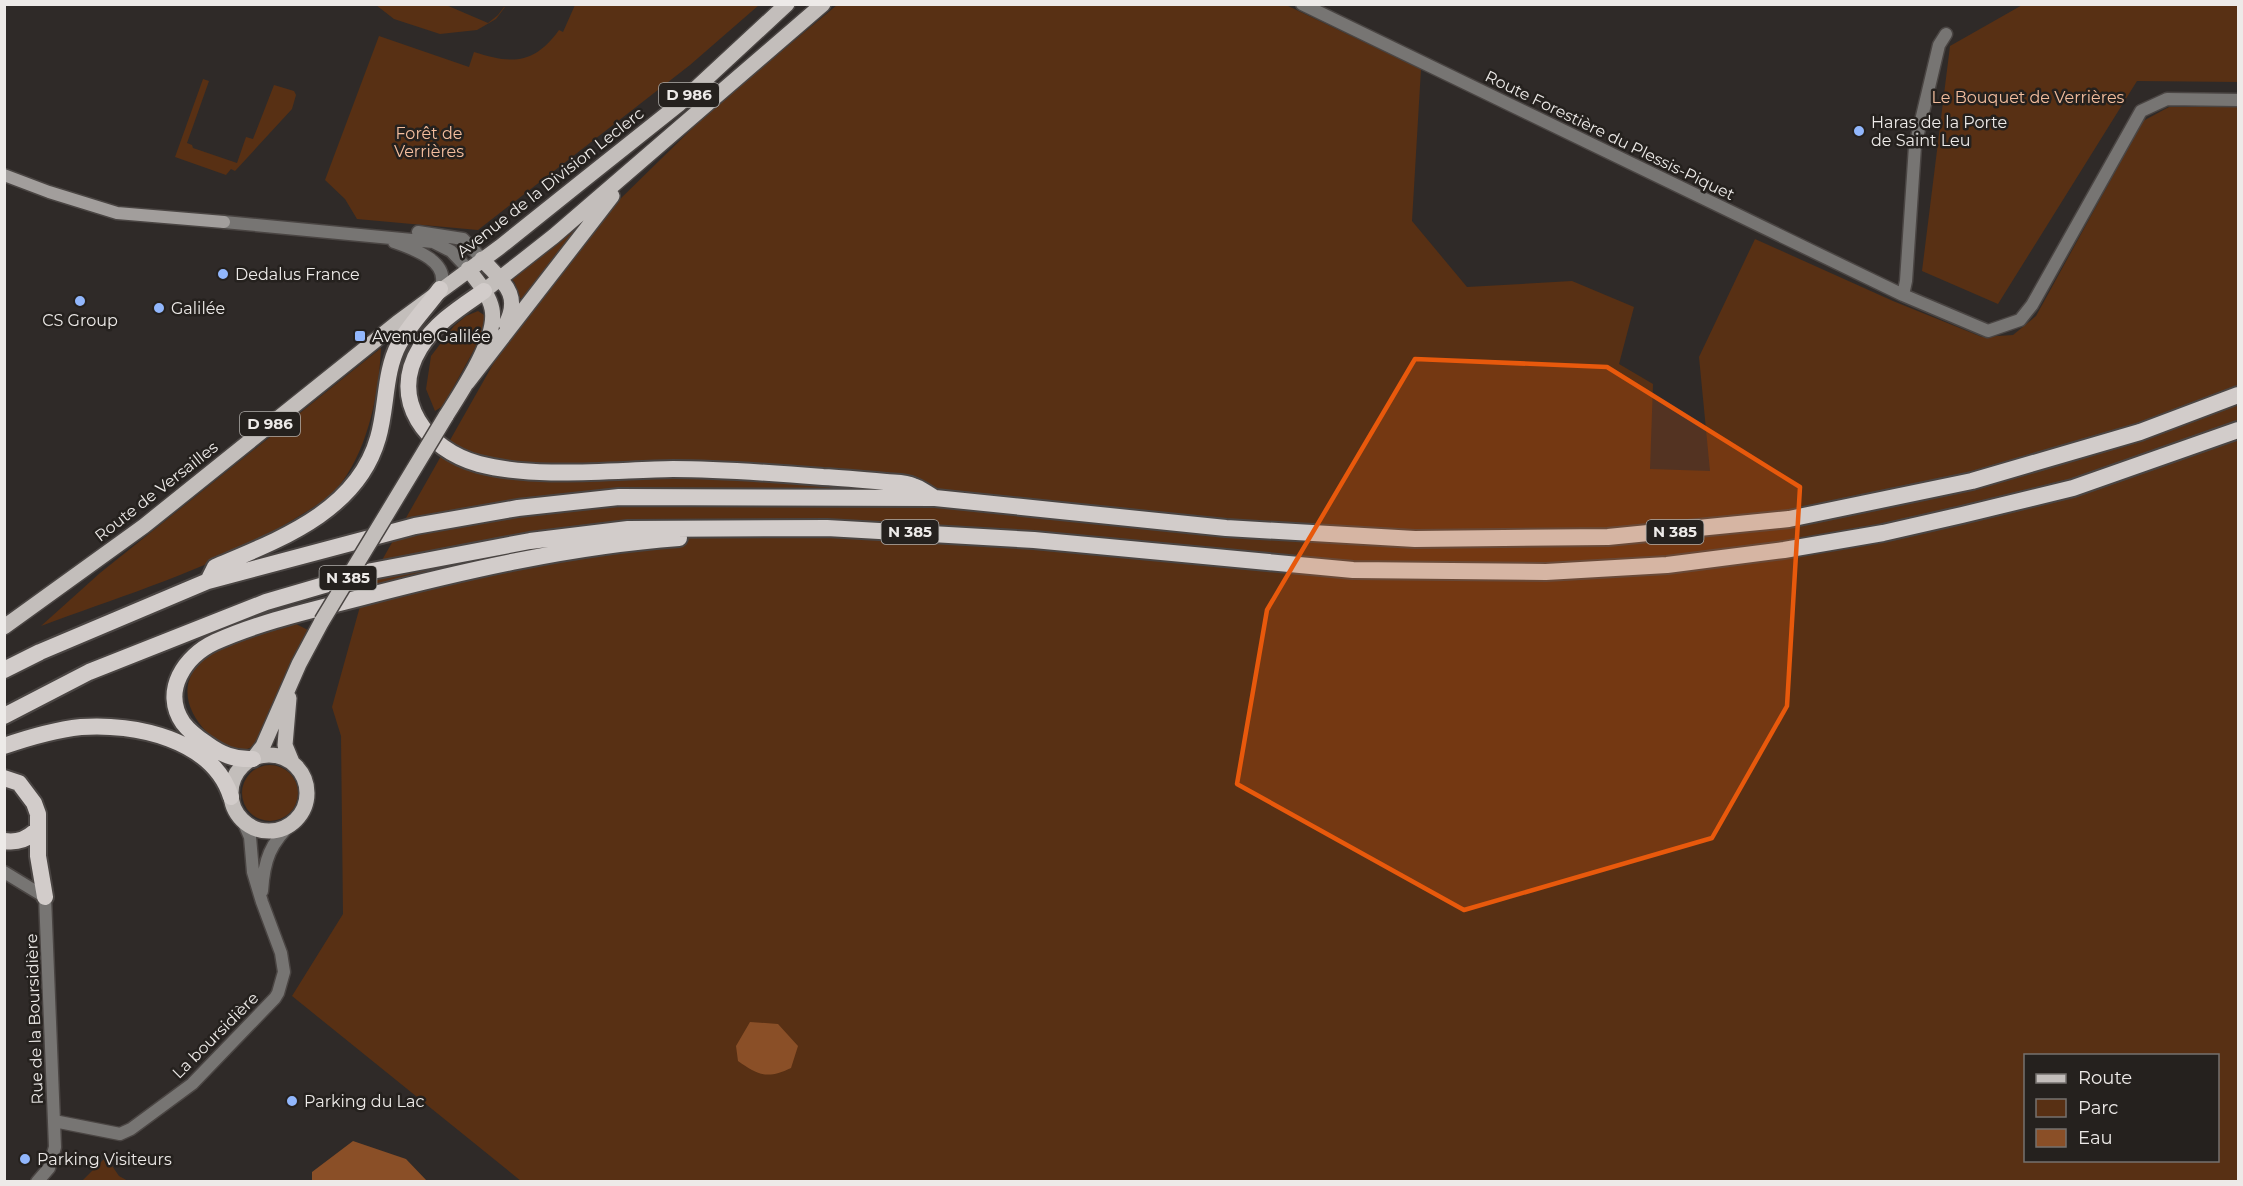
<svg xmlns="http://www.w3.org/2000/svg" width="2243" height="1186" font-family="Montserrat,sans-serif">
	<style>
		.green { fill: #583014; fill-rule: evenodd }
		.water { fill: #8a4f27 }
		.lines { fill: none; stroke-linecap: round; stroke-linejoin: round }
		.minor-casing { stroke: #4a4543; stroke-width: 15 }
		.secondary-casing { stroke: #4a4543; stroke-width: 15 }
		.primary-casing { stroke: #4a4543; stroke-width: 18 }
		.trunk-casing { stroke: #4a4543; stroke-width: 20 }
		.minor { stroke: #777573; stroke-width: 12 }
		.secondary { stroke: #a29e9c; stroke-width: 12 }
		.primary { stroke: #c3bebb; stroke-width: 15 }
		.trunk { stroke: #d2ccca; stroke-width: 16 }
		.primary-bridge-casing { stroke: #4a4543; stroke-width: 18; stroke-linecap: butt }
		.primary-bridge { stroke: #c3bebb; stroke-width: 15 }
		.marked { fill: #e8590c; fill-opacity: 0.2; stroke: #e8590c; stroke-width: 4.5; stroke-linejoin: round }
		.poi-dot { fill: #92b7fd; stroke: #25211e; stroke-width: 2 }
		.labels { text-anchor: middle; stroke-width: 5; stroke-linejoin: round; paint-order: stroke }
		.shield { fill: #25211e; stroke: #b1aeab; stroke-width: 1.5 }
		.shield-label { font-size: 15px; font-weight: bold; fill: #edeae8 }
		.park-label { font-size: 16px; fill: #f4be9e; stroke: #25211e }
		.poi-label { font-size: 16px; fill: #edeae8; stroke: #25211e; text-anchor: start }
		.street-label { font-size: 16px; fill: #edeae8; stroke: #25211e }
	</style>
	<rect width="100%" height="100%" fill="#2f2a28"/>
	<path class="green" d="M 2024,4 L 2238,5 L 2238,82 L 2137,81 L 1998,304 L 1922,271 L 1950,46 Z
		M 376,5 L 446,5 L 488,23 L 498,15 L 504,7 L 505,7 L 496,19 L 477,30 L 440,34 L 394,19 Z
		M 575,5 L 759,5 L 690,65 L 478,230 L 357,219 L 345,199 L 325,180 L 379,36 L 469,67 L 474,52 C 511,64 534,65 559,30 L 563,32 Z
		M 837,5 L 1286,5 L 1421,69 L 1412,221 L 1467,287 L 1572,281 L 1634,307 L 1619,364 L 1653,384 L 1650,469 L 1710,471 L 1699,357 L 1755,239 L 1893,301 L 1982,337 L 2013,335 L 2036,316 L 2143,121 L 2169,107 L 2238,107 L 2238,1181 L 521,1181 L 292,996 L 343,914 L 341,736 L 332,707 L 364,592 L 513,329 L 612,207 L 712,109 ZM 2026,1056 L 2218,1056 L 2218,1160 L 2026,1160 Z
		M 203,79 L 209,81 L 187,143 L 192,145 L 193,148 L 237,163 L 246,137 L 253,139 L 274,85 L 294,91 L 296,95 L 292,109 L 235,171 L 231,169 L 226,175 L 175,157 Z
		M 601,200 L 526,299 L 519,298 L 515,283 L 511,278 Z
		M 478,311 L 484,315 L 485,325 L 481,337 L 443,406 L 435,411 L 426,389 L 431,356 L 454,326 L 466,316 Z
		M 381,348 C 379,392 369,445 342,482 C 330,498 313,508 296,518 C 218,567 127,594 41,626 L 100,573 Z
		M 296,624 L 308,630 C 300,645 292,660 285,676 C 276,695 269,732 253,746 C 228,767 150,695 209,656 C 231,642 270,632 296,624 Z
		M242 793a28 28 0 1 1 56 0a28 28 0 1 1-56 0Z
		M 106,1157 L 119,1176 L 128,1181 L 82,1181 Z"/>
	<path class="water" d="M 750,1022 L 778,1024 L 798,1046 L 791,1068 C 768,1079 759,1076 738,1061 L 736,1046 Z
		M 353,1141 L 406,1159 L 427,1181 L 312,1181 L 312,1172 Z"/>
	<g class="lines">
		<defs>
			<path id="minor" d="M 1302,4 L 1903,295 L 1988,331 L 2020,320 L 2032,305 L 2141,111 L 2167,99 L 2238,100
				M 224,222 L 433,242 L 451,251 L 468,269
				M 418,232 L 463,239 L 482,259
				M 394,242 C 414,249 452,262 440,289
				M 1903,295 L 1906,281 L 1915,146 L 1939,45 L 1946,34
				M 4,872 L 45,897 L 55,1147 L 49,1168 L 37,1182
				M 262,891 C 264,860 270,843 294,821
				M 54,1121 L 120,1134 L 131,1129 L 192,1084 L 275,998 L 278,993 L 284,972 L 281,953 L 262,902 L 253,872 L 250,837 L 243,821"/>
			<path id="secondary" d="M 4,175 L 49,192 L 117,213 L 224,222"/>
			<path id="primary" d="M 482,259 C 501,281 522,293 506,324
				M 484,291 L 554,236 L 823,4
				M 467,383 L 612,196
				M 446,416 C 461,392 498,338 492,309 C 489,294 477,281 468,269
				M 4,627 L 144,526 L 397,323 L 500,247 L 585,179 L 678,105 L 787,4
				M 289,698 L 285,745 L 292,762
				M231 793a38 38 0 1 1 76 0a38 38 0 1 1-76 0Z
				M 253,759 L 263,746 L 299,664 L 322,621"/>
			<path id="trunk" d="M 484,291 C 461,307 435,323 420,348 C 388,400 427,450 479,464 C 536,479 614,470 673,469 C 723,469 773,473 823,477 C 844,478 865,480 886,482 C 894,483 905,482 913,486 C 920,488 926,493 933,497
				M 208,581 L 215,567 C 278,540 357,512 378,438 C 387,408 384,372 399,344 C 409,325 427,307 440,289
				M 4,670 L 40,652 L 208,581 L 415,526 L 518,508 L 619,497 L 935,498 L 1226,528 L 1415,539 L 1608,537 L 1789,519 L 1972,481 L 2140,432 L 2238,395
				M 4,716 L 89,672 L 266,602 L 372,571 L 530,541 L 628,529 L 827,528 L 1034,540 L 1353,570 L 1546,572 L 1667,565 L 1784,550 L 1883,533 L 1962,515 L 2073,488 L 2238,430
				M 4,746 C 30,737 54,730 81,727 C 134,723 213,739 231,797
				M 253,759 C 234,760 221,754 207,744 C 198,738 189,731 183,723 C 161,691 185,656 215,642 C 262,621 313,610 363,597 C 467,570 572,546 679,538
				M 4,778 L 19,783 L 34,803 L 38,814 L 38,856 L 45,897
				M 4,841 C 19,843 27,839 38,829"/>
		</defs>
		<use href="#minor" class="minor-casing"/>
		<use href="#secondary" class="secondary-casing"/>
		<use href="#primary" class="primary-casing"/>
		<use href="#trunk" class="trunk-casing"/>
		<use href="#minor" class="minor"/>
		<use href="#secondary" class="secondary"/>
		<use href="#primary" class="primary"/>
		<use href="#trunk" class="trunk"/>
		<defs>
			<path id="primary-bridge" d="M 322,621 L 446,416"/>
		</defs>
		<use href="#primary-bridge" class="primary-bridge-casing"/>
		<use href="#primary-bridge" class="primary-bridge"/>
	</g>
	<path class="marked" d="M 1415,359 L 1607,367 L 1800,487 L 1787,706 L 1712,838 L 1464,910 L 1237,784 L 1267,610 Z"/>
	<g class="poi-dot">
		<circle cx="1859" cy="131" r="6"/>
		<circle cx="223" cy="274" r="6"/>
		<circle cx="80" cy="301" r="6"/>
		<circle cx="159" cy="308" r="6"/>
		<rect x="354" y="330" width="12" height="12" rx="3"/>
		<circle cx="292" cy="1101" r="6"/>
		<circle cx="25" cy="1159" r="6"/>
	</g>
	<g class="labels">
		<g class="shield">
			<rect x="659" y="83" width="60" height="24" rx="4.5"/>
			<rect x="240" y="412" width="60" height="24" rx="4.5"/>
			<rect x="881.5" y="520" width="57" height="24" rx="4.5"/>
			<rect x="1646.5" y="520" width="57" height="24" rx="4.5"/>
			<rect x="319.5" y="566" width="57" height="24" rx="4.5"/>
		</g>
		<g class="shield-label">
			<text x="689" y="100">D 986</text>
			<text x="270" y="429">D 986</text>
			<text x="910" y="537">N 385</text>
			<text x="1675" y="537">N 385</text>
			<text x="348" y="583">N 385</text>
		</g>
		<g class="park-label">
			<text x="2028" y="103">Le Bouquet de Verrières</text>
			<text x="429" y="139">Forêt de<tspan x="429" dy="18">Verrières</tspan></text>
		</g>
		<g class="poi-label">
			<text x="1871" y="128">Haras de la Porte<tspan x="1871" dy="18">de Saint Leu</tspan></text>
			<text x="235" y="280">Dedalus France</text>
			<text x="171" y="314">Galilée</text>
			<text x="80" y="326" text-anchor="middle">CS Group</text>
			<text x="372" y="342">Avenue Galilée</text>
			<text x="304" y="1107">Parking du Lac</text>
			<text x="37" y="1165">Parking Visiteurs</text>
		</g>
		<g class="street-label">
			<text transform="translate(1610 135) rotate(26)" y="6">Route Forestière du Plessis-Piquet</text>
			<text transform="translate(550 182) rotate(-38)" y="6">Avenue de la Division Leclerc</text>
			<text transform="translate(156 491) rotate(-38)" y="6">Route de Versailles</text>
			<text transform="translate(34 1019) rotate(-92)" y="6">Rue de la Boursidière</text>
			<text transform="translate(215 1035) rotate(-45)" y="6">La boursidière</text>
		</g>
	</g>
	<rect width="2243" height="1186" fill="none" stroke="#edeae8" stroke-width="12"/>
	<rect x="2024" y="1054" width="195" height="108" fill="#25211e" stroke="#75716f" stroke-width="1.5"/>
	<rect x="2036" y="1074" width="30" height="9" fill="#c3bebb" stroke="#75716f" stroke-width="1.5"/>
	<text x="2078" y="1084" font-size="18" fill="#edeae8">Route</text>
	<rect x="2036" y="1099" width="30" height="18" fill="#583014" stroke="#75716f" stroke-width="1.5"/>
	<text x="2078" y="1114" font-size="18" fill="#edeae8">Parc</text>
	<rect x="2036" y="1129" width="30" height="18" fill="#8a4f27" stroke="#75716f" stroke-width="1.5"/>
	<text x="2078" y="1144" font-size="18" fill="#edeae8">Eau</text>
</svg>
